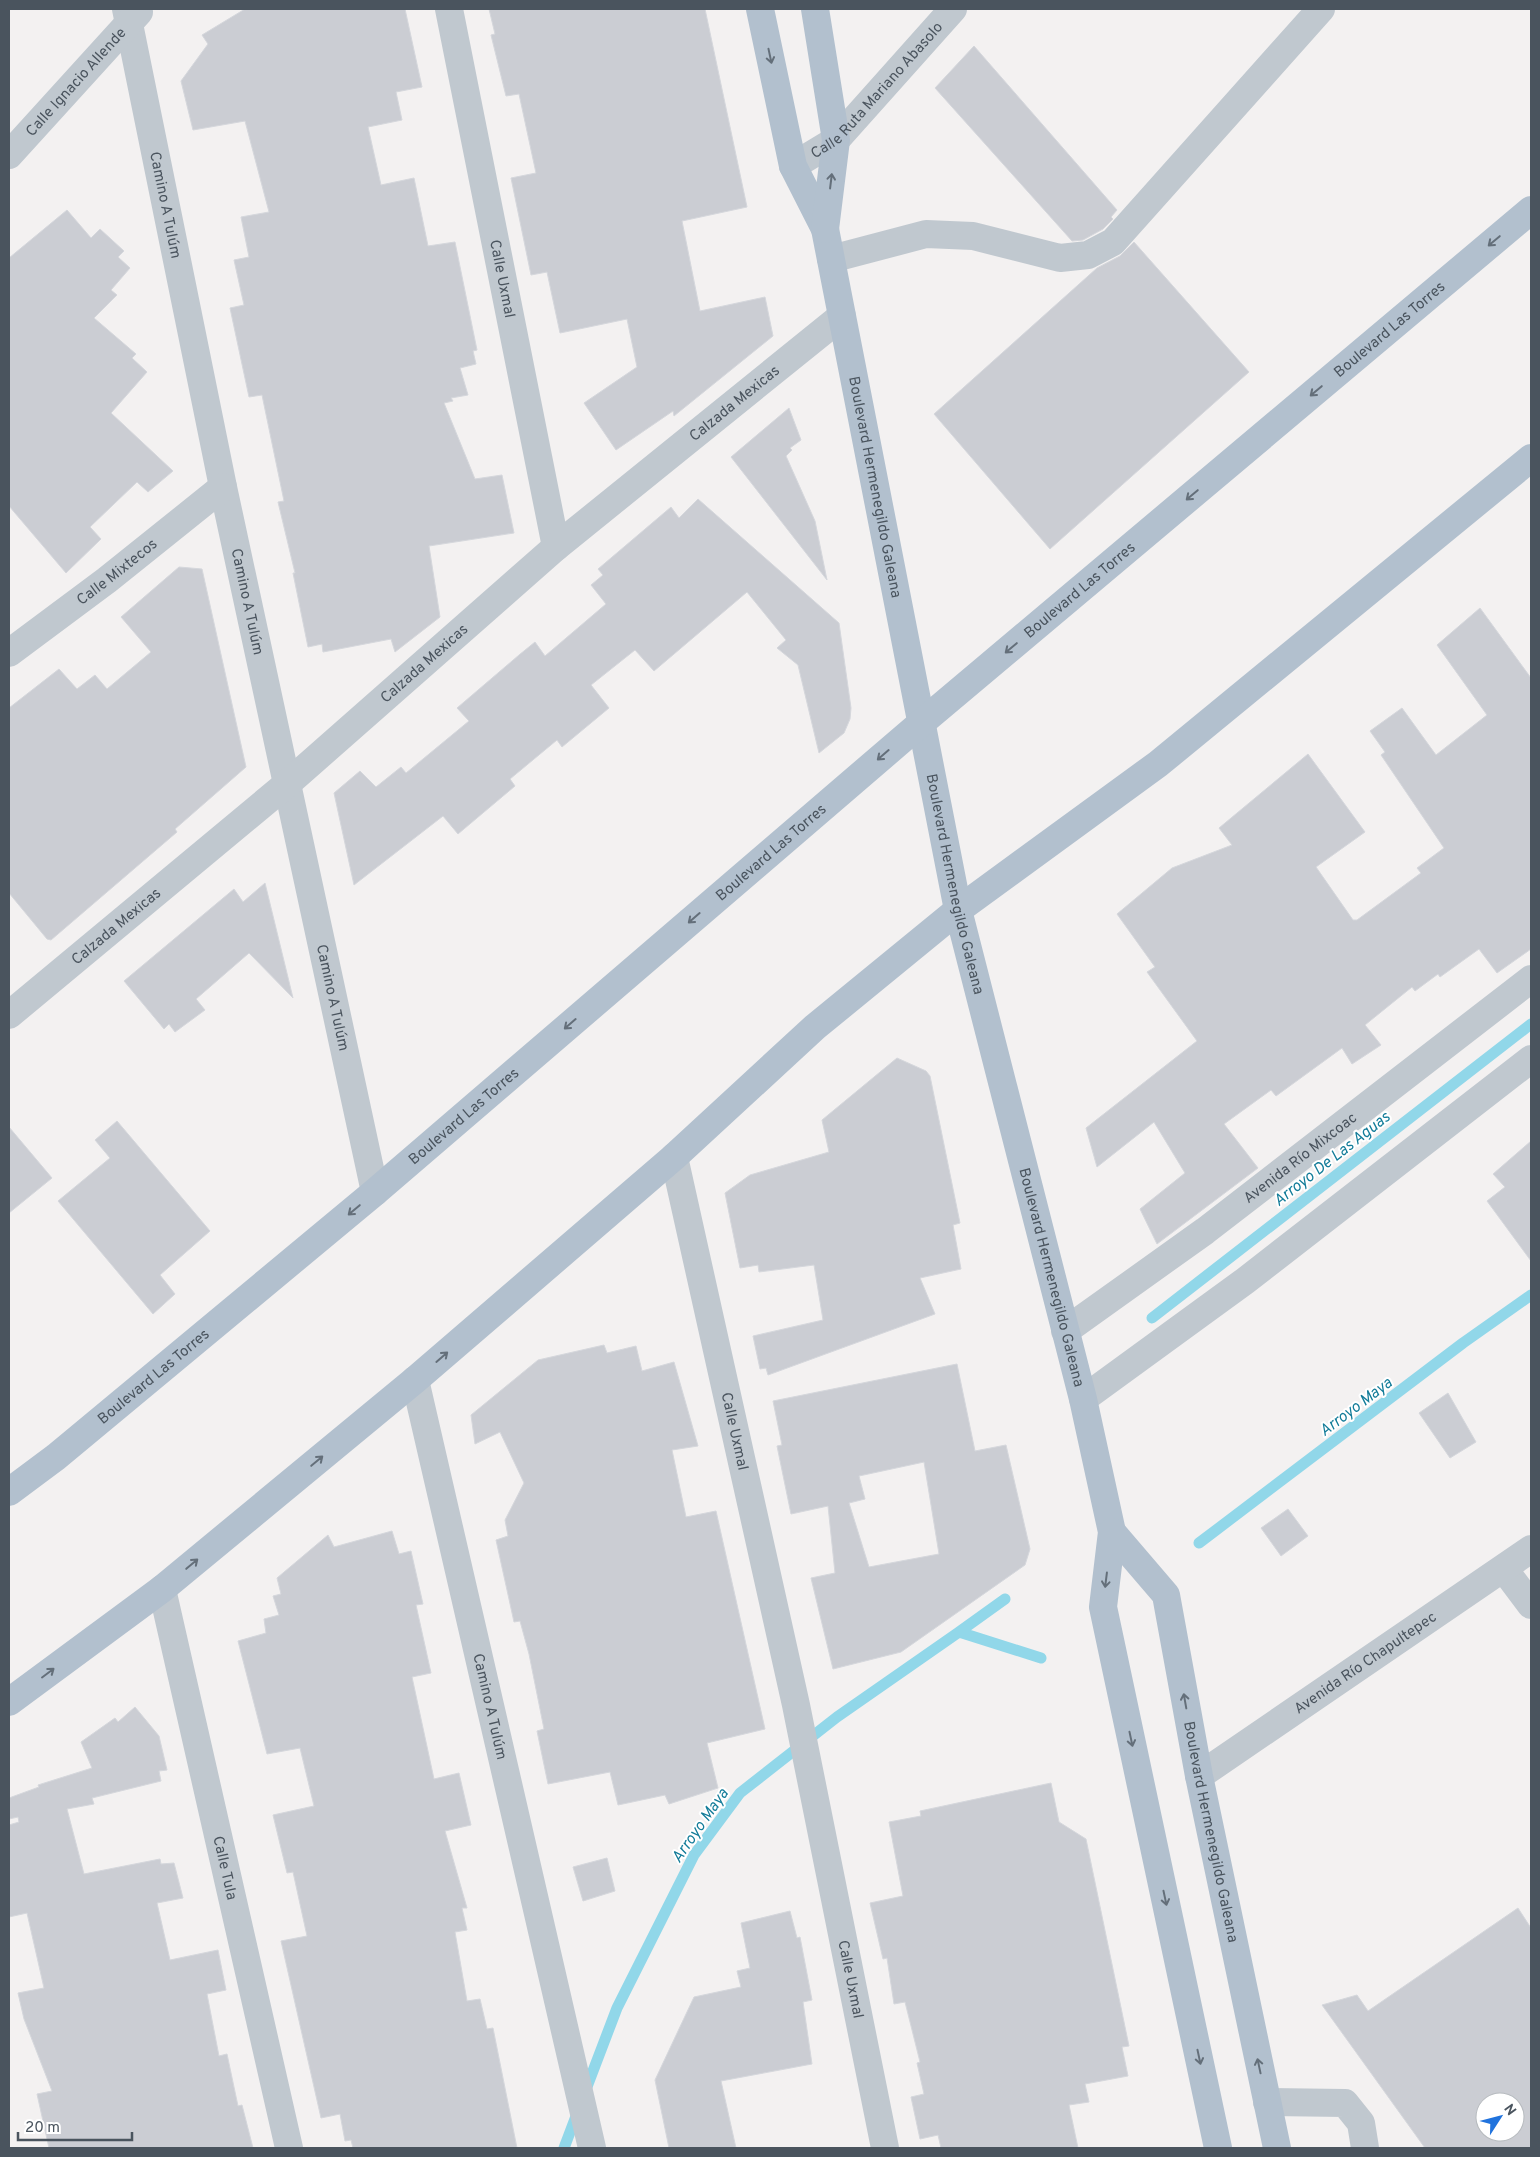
<svg xmlns="http://www.w3.org/2000/svg" width="1540" height="2157" font-family="Overpass,sans-serif">
	<style>
		.lines { fill: none; stroke-linecap: round; stroke-linejoin: round }
		.stream { stroke: #91d7e9; stroke-width: 11 }
		.building { fill: #cbcdd3; stroke: #d5d7dc; fill-rule: evenodd }
		.minor { stroke: #c0c8cf; stroke-width: 28 }
		.major { stroke: #b2c0ce; stroke-width: 28 }
		.oneway { stroke: #646f7a }
		.labels { text-anchor: middle; stroke-width: 4; stroke-linejoin: round; paint-order: stroke }
		.street-label { font-size: 15px; fill: #4a545e; stroke: #fff }
		.water-label { font-size: 16px; font-style: italic; fill: #137c99; stroke: #fff }
	</style>
	<rect width="100%" height="100%" fill="#f3f1f1"/>
	<g class="lines">
		<path class="stream" d="M 1152,1318 L 1531,1024
			M 1199,1543 L 1463,1343 L 1531,1295
			M 959,1632 L 1005,1599
			M 585,2092 L 617,2008 L 694,1855 L 740,1793 L 837,1717 L 959,1632 L 1041,1658
			M 564,2148 L 578,2111"/>
	</g>
	<path class="building" d="M 245,9 L 405,9 L 422,87 L 396,92 L 402,120 L 368,127 L 381,185 L 414,178 L 428,246 L 455,242 L 477,350 L 473,351 L 476,364 L 460,368 L 468,395 L 451,398 L 453,401 L 444,403 L 475,479 L 502,475 L 514,533 L 429,546 L 440,617 L 395,652 L 391,639 L 323,652 L 322,644 L 308,647 L 293,573 L 295,573 L 278,502 L 284,501 L 262,395 L 249,397 L 230,308 L 244,305 L 234,260 L 249,257 L 241,217 L 269,212 L 245,121 L 193,130 L 181,81 L 208,44 L 202,35 Z
		M 489,9 L 705,9 L 747,207 L 682,221 L 700,311 L 765,297 L 773,336 L 674,416 L 673,411 L 616,450 L 584,403 L 637,367 L 627,319 L 560,333 L 547,272 L 531,275 L 511,178 L 536,173 L 519,94 L 506,96 L 491,35 L 495,34 Z
		M 974,46 L 1117,210 L 1111,217 L 1113,219 L 1103,229 L 1083,240 L 1072,241 L 935,88 Z
		M 67,210 L 91,238 L 100,229 L 124,251 L 118,257 L 130,268 L 111,290 L 117,295 L 94,318 L 136,354 L 132,358 L 147,372 L 111,413 L 173,471 L 148,492 L 137,482 L 90,527 L 101,539 L 66,573 L 9,506 L 9,258 Z
		M 1134,242 L 1249,372 L 1050,549 L 934,414 L 1097,268 L 1120,256 Z
		M 789,408 L 801,440 L 790,448 L 792,450 L 786,456 L 815,521 L 827,580 L 731,457 Z
		M 698,499 L 839,623 L 851,708 L 850,719 L 844,733 L 819,753 L 798,665 L 777,648 L 786,640 L 747,592 L 654,671 L 635,650 L 591,685 L 609,708 L 562,747 L 557,740 L 510,779 L 515,786 L 458,834 L 443,816 L 354,885 L 334,793 L 360,771 L 376,787 L 401,767 L 406,773 L 469,721 L 457,708 L 519,655 L 535,642 L 545,656 L 606,604 L 591,585 L 603,575 L 598,569 L 671,507 L 679,518 Z
		M 179,567 L 202,569 L 246,767 L 175,829 L 177,832 L 51,940 L 47,939 L 9,893 L 9,708 L 59,669 L 77,689 L 95,675 L 107,689 L 151,652 L 121,617 Z
		M 1480,608 L 1531,678 L 1531,949 L 1497,973 L 1479,949 L 1440,977 L 1438,974 L 1415,991 L 1412,987 L 1365,1025 L 1381,1045 L 1352,1064 L 1342,1048 L 1276,1096 L 1271,1090 L 1224,1124 L 1258,1168 L 1157,1244 L 1140,1209 L 1185,1173 L 1154,1122 L 1097,1167 L 1086,1128 L 1197,1041 L 1147,972 L 1155,967 L 1117,914 L 1172,868 L 1232,845 L 1219,828 L 1308,754 L 1365,832 L 1316,867 L 1353,920 L 1357,920 L 1421,873 L 1417,868 L 1444,848 L 1381,755 L 1385,752 L 1370,731 L 1402,708 L 1436,755 L 1487,715 L 1437,645 Z
		M 265,883 L 293,998 L 249,953 L 196,999 L 205,1010 L 175,1032 L 169,1024 L 164,1029 L 124,981 L 234,889 L 243,902 Z
		M 897,1058 L 926,1071 L 930,1076 L 960,1223 L 953,1225 L 961,1269 L 920,1278 L 935,1314 L 768,1375 L 766,1368 L 760,1369 L 753,1336 L 823,1320 L 814,1265 L 759,1272 L 758,1265 L 740,1268 L 725,1193 L 750,1175 L 829,1152 L 822,1120 Z
		M 117,1121 L 210,1231 L 160,1275 L 175,1294 L 153,1314 L 58,1201 L 110,1158 L 95,1140 Z
		M 9,1127 L 52,1178 L 9,1213 Z
		M 1531,1141 L 1531,1261 L 1487,1201 L 1505,1187 L 1493,1174 Z
		M 604,1345 L 607,1353 L 636,1346 L 642,1371 L 674,1362 L 698,1446 L 672,1450 L 686,1517 L 716,1511 L 765,1729 L 707,1743 L 718,1788 L 669,1804 L 665,1795 L 618,1805 L 610,1772 L 548,1784 L 537,1731 L 544,1729 L 529,1654 L 520,1621 L 514,1622 L 496,1540 L 508,1536 L 505,1520 L 524,1483 L 500,1432 L 475,1444 L 471,1415 L 538,1360 Z
		M 957,1364 L 975,1451 L 1006,1445 L 1030,1549 L 1025,1565 L 901,1652 L 833,1669 L 811,1578 L 835,1573 L 828,1506 L 791,1514 L 777,1446 L 782,1445 L 773,1401 ZM 924,1462 L 939,1554 L 869,1567 L 849,1503 L 865,1499 L 859,1476 Z
		M 1448,1393 L 1476,1442 L 1450,1458 L 1419,1413 Z
		M 1288,1509 L 1308,1536 L 1281,1556 L 1261,1528 Z
		M 392,1531 L 399,1554 L 411,1551 L 423,1604 L 416,1605 L 431,1673 L 412,1677 L 434,1779 L 459,1773 L 471,1825 L 445,1831 L 467,1908 L 462,1908 L 467,1930 L 455,1932 L 467,2001 L 480,1999 L 487,2029 L 493,2028 L 517,2148 L 353,2148 L 351,2140 L 345,2141 L 340,2114 L 321,2118 L 281,1941 L 307,1936 L 293,1872 L 287,1873 L 273,1815 L 314,1806 L 300,1748 L 267,1754 L 238,1641 L 266,1633 L 264,1619 L 279,1615 L 273,1596 L 281,1594 L 277,1578 L 328,1535 L 334,1547 Z
		M 135,1707 L 159,1736 L 167,1770 L 159,1771 L 161,1781 L 92,1798 L 94,1804 L 67,1809 L 84,1874 L 160,1859 L 161,1864 L 174,1863 L 183,1898 L 157,1903 L 170,1960 L 218,1950 L 226,1990 L 207,1994 L 219,2056 L 227,2054 L 238,2106 L 242,2105 L 253,2148 L 49,2148 L 37,2094 L 52,2091 L 24,2019 L 18,1993 L 44,1988 L 27,1913 L 9,1917 L 9,1825 L 19,1822 L 18,1817 L 9,1819 L 9,1798 L 39,1787 L 38,1785 L 92,1768 L 81,1742 L 115,1718 L 118,1722 Z
		M 1051,1783 L 1059,1822 L 1086,1839 L 1129,2046 L 1122,2047 L 1128,2076 L 1085,2084 L 1089,2102 L 1069,2105 L 1078,2148 L 941,2148 L 938,2135 L 920,2139 L 911,2097 L 924,2094 L 917,2063 L 920,2062 L 905,2002 L 894,2004 L 887,1958 L 883,1959 L 870,1903 L 903,1896 L 889,1822 L 921,1816 L 920,1811 Z
		M 607,1858 L 615,1891 L 583,1901 L 573,1867 Z
		M 1518,1908 L 1531,1928 L 1531,2148 L 1425,2148 L 1322,2005 L 1357,1995 L 1368,2011 ZM 1485,2102 L 1515,2102 L 1515,2132 L 1485,2132 Z
		M 790,1911 L 797,1938 L 800,1937 L 812,2000 L 803,2002 L 812,2064 L 721,2081 L 736,2148 L 669,2148 L 655,2080 L 694,1997 L 741,1987 L 737,1971 L 750,1968 L 741,1923 Z"/>
	<g class="lines">
		<g class="minor">
			<path id="s1" d="M 126,9 L 223,487 L 375,1192"/>
			<path id="s2" d="M 449,9 L 556,547"/>
			<path id="s3" d="M 9,155 L 139,12"/>
			<path id="s4" d="M 793,166 L 836,140 L 953,9"/>
			<path d="M 831,259 L 926,234 L 973,236 L 1060,258 L 1088,255 L 1113,242 L 1321,9"/>
			<path id="s5" d="M 9,653 L 107,580 L 223,487"/>
			<path id="s6" d="M 9,1015 L 288,783 L 556,547 L 842,316"/>
			<path id="s7" d="M 674,1157 L 796,1705 L 885,2148"/>
			<path id="s8" d="M 1065,1331 L 1205,1231 L 1531,979"/>
			<path id="s9" d="M 415,1380 L 592,2148"/>
			<path d="M 1083,1399 L 1245,1281 L 1531,1059"/>
			<path d="M 1504,1569 L 1531,1605"/>
			<path id="s10" d="M 162,1589 L 289,2148"/>
			<path id="s11" d="M 1199,1776 L 1531,1549"/>
			<path d="M 1267,2102 L 1345,2103 L 1361,2123 L 1365,2148"/>
		</g>
		<g class="major">
			<path id="s12" d="M 760,9 L 793,166 L 825,229 L 958,910 L 1083,1399 L 1112,1532 L 1103,1607 L 1218,2148"/>
			<path d="M 815,9 L 836,140 L 825,229"/>
			<path id="s13" d="M 9,1492 L 56,1457 L 375,1192 L 920,724 L 1531,210"/>
			<path id="s14" d="M 1112,1532 L 1166,1595 L 1199,1776 L 1277,2148"/>
			<path d="M 9,1702 L 162,1589 L 415,1380 L 674,1157 L 815,1027 L 958,910 L 1158,764 L 1531,458"/>
		</g>
	</g>
	<defs><path id="oneway-shaft" d="M-6 0H5M1.5-3L5.5 0L1.5 3" fill="none" stroke-width="1.6" stroke-linecap="round" stroke-linejoin="round" transform="scale(1.25)"/></defs>
	<g class="oneway">
		<use href="#oneway-shaft" transform="translate(770 56) rotate(78)"/>
		<use href="#oneway-shaft" transform="translate(831 181) rotate(-83)"/>
		<use href="#oneway-shaft" transform="translate(1494 241) rotate(140)"/>
		<use href="#oneway-shaft" transform="translate(1316 391) rotate(140)"/>
		<use href="#oneway-shaft" transform="translate(1192 495) rotate(140)"/>
		<use href="#oneway-shaft" transform="translate(1011 648) rotate(140)"/>
		<use href="#oneway-shaft" transform="translate(883 755) rotate(139)"/>
		<use href="#oneway-shaft" transform="translate(694 918) rotate(139)"/>
		<use href="#oneway-shaft" transform="translate(570 1024) rotate(139)"/>
		<use href="#oneway-shaft" transform="translate(354 1210) rotate(140)"/>
		<use href="#oneway-shaft" transform="translate(442 1357) rotate(-41)"/>
		<use href="#oneway-shaft" transform="translate(317 1461) rotate(-40)"/>
		<use href="#oneway-shaft" transform="translate(192 1564) rotate(-40)"/>
		<use href="#oneway-shaft" transform="translate(1106 1580) rotate(97)"/>
		<use href="#oneway-shaft" transform="translate(48 1673) rotate(-37)"/>
		<use href="#oneway-shaft" transform="translate(1185 1701) rotate(-100)"/>
		<use href="#oneway-shaft" transform="translate(1131 1739) rotate(78)"/>
		<use href="#oneway-shaft" transform="translate(1165 1898) rotate(78)"/>
		<use href="#oneway-shaft" transform="translate(1199 2057) rotate(78)"/>
		<use href="#oneway-shaft" transform="translate(1259 2066) rotate(-102)"/>
	</g>
	<g class="labels">
		<g class="street-label">
			<text dy="5" stroke="none"><textPath href="#s3" startOffset="99">Calle Ignacio Allende</textPath></text>
			<text dy="5" stroke="none"><textPath href="#s4" startOffset="114">Calle Ruta Mariano Abasolo</textPath></text>
			<text dy="5" stroke="none"><textPath href="#s1" startOffset="200">Camino A Tulúm</textPath></text>
			<text dy="5" stroke="none"><textPath href="#s2" startOffset="275">Calle Uxmal</textPath></text>
			<text dy="5" stroke="none"><textPath href="#s13" startOffset="1805">Boulevard Las Torres</textPath></text>
			<text dy="5" stroke="none"><textPath href="#s6" startOffset="949">Calzada Mexicas</textPath></text>
			<text dy="5" stroke="none"><textPath href="#s12" startOffset="494">Boulevard Hermenegildo Galeana</textPath></text>
			<text dy="5" stroke="none"><textPath href="#s5" startOffset="135">Calle Mixtecos</textPath></text>
			<text dy="5" stroke="none"><textPath href="#s13" startOffset="1400">Boulevard Las Torres</textPath></text>
			<text dy="5" stroke="none"><textPath href="#s1" startOffset="605">Camino A Tulúm</textPath></text>
			<text dy="5" stroke="none"><textPath href="#s6" startOffset="544">Calzada Mexicas</textPath></text>
			<text dy="5" stroke="none"><textPath href="#s13" startOffset="995">Boulevard Las Torres</textPath></text>
			<text dy="5" stroke="none"><textPath href="#s12" startOffset="899">Boulevard Hermenegildo Galeana</textPath></text>
			<text dy="5" stroke="none"><textPath href="#s6" startOffset="139">Calzada Mexicas</textPath></text>
			<text dy="5" stroke="none"><textPath href="#s1" startOffset="1010">Camino A Tulúm</textPath></text>
			<text dy="5" stroke="none"><textPath href="#s13" startOffset="590">Boulevard Las Torres</textPath></text>
			<text dy="5" stroke="none"><textPath href="#s8" startOffset="292">Avenida Río Mixcoac</textPath></text>
			<text dy="5" stroke="none"><textPath href="#s12" startOffset="1304">Boulevard Hermenegildo Galeana</textPath></text>
			<text dy="5" stroke="none"><textPath href="#s13" startOffset="185">Boulevard Las Torres</textPath></text>
			<text dy="5" stroke="none"><textPath href="#s7" startOffset="281">Calle Uxmal</textPath></text>
			<text dy="5" stroke="none"><textPath href="#s11" startOffset="201">Avenida Río Chapultepec</textPath></text>
			<text dy="5" stroke="none"><textPath href="#s9" startOffset="335">Camino A Tulúm</textPath></text>
			<text dy="5" stroke="none"><textPath href="#s14" startOffset="324">Boulevard Hermenegildo Galeana</textPath></text>
			<text dy="5" stroke="none"><textPath href="#s10" startOffset="286">Calle Tula</textPath></text>
			<text dy="5" stroke="none"><textPath href="#s7" startOffset="841">Calle Uxmal</textPath></text>
		</g>
		<g class="water-label">
			<text transform="translate(1331 1158) rotate(-38)" y="6">Arroyo De Las Aguas</text>
			<text transform="translate(1355 1406) rotate(-37)" y="6">Arroyo Maya</text>
			<text transform="translate(699 1825) rotate(-55)" y="6">Arroyo Maya</text>
		</g>
	</g>
	<rect width="1540" height="2157" fill="none" stroke="#4a545e" stroke-width="20"/>
	<g transform="translate(1500 2117) rotate(54)"><circle r="24" fill="#ffffff" stroke="#b7bbbf"/>
	<path d="M0-4L9 19L0 12L-9 19Z" fill="#2173dd"/>
	<text y="-8" font-size="14" font-weight="bold" text-anchor="middle" fill="#4a545e">N</text>
	</g>
	<path d="M18 2132v8h114v-8" fill="none" stroke="#4a545e" stroke-width="2.5"/>
	<text x="25" y="2132" font-size="15" fill="#4a545e" stroke="#ffffff" stroke-width="4" paint-order="stroke">20 m</text>
</svg>
